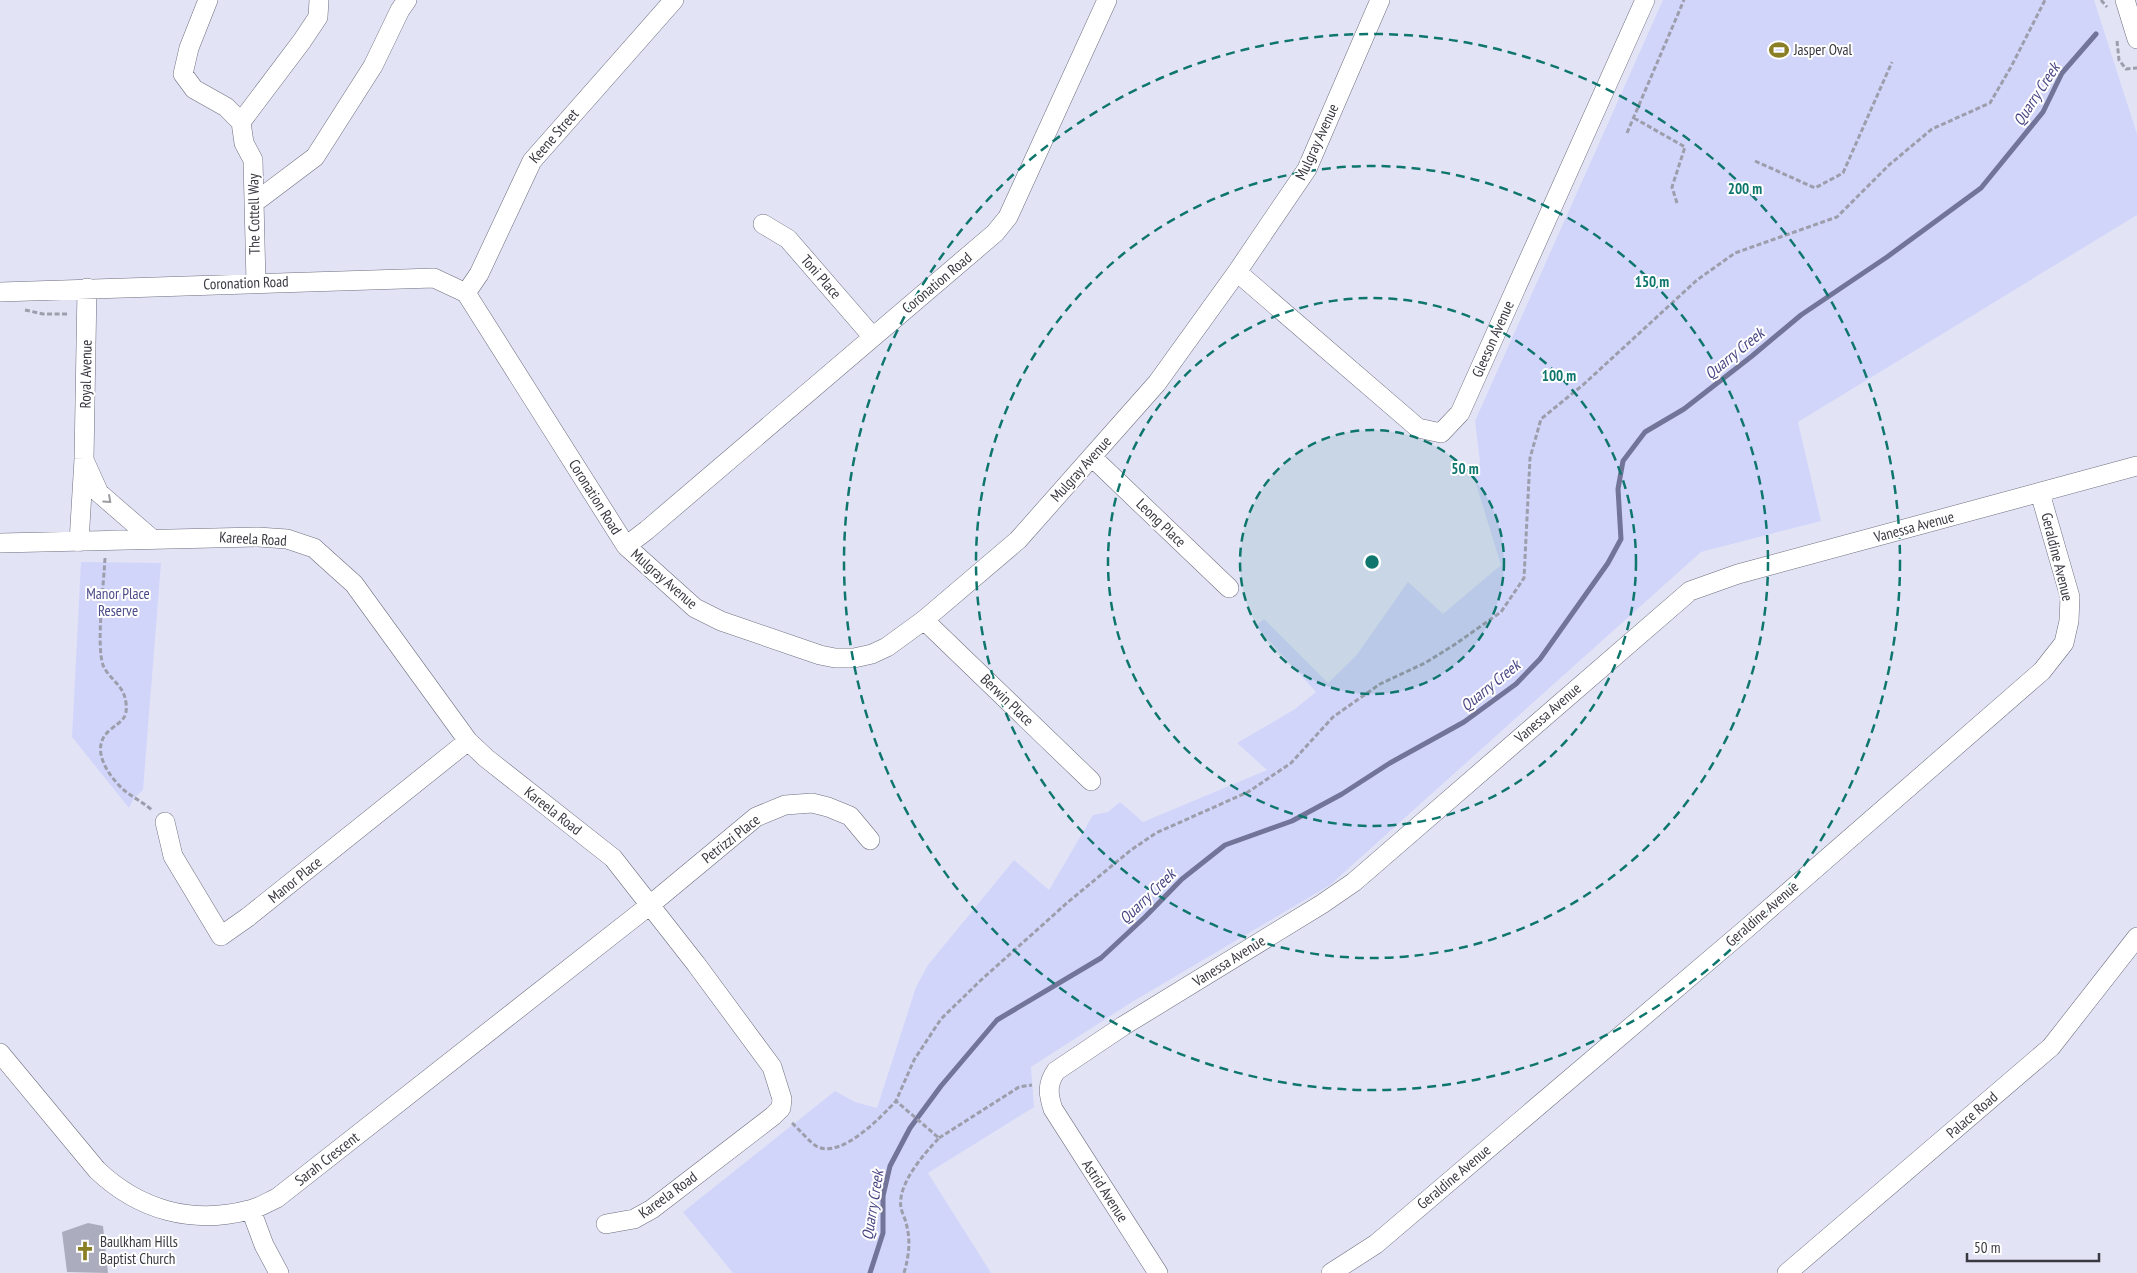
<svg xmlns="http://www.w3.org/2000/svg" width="2137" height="1273" font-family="'PT Sans Narrow',sans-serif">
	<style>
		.green { fill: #d2d5fa }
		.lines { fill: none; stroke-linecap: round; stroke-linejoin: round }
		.stream { stroke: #727498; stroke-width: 5 }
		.building { fill: #abadbf }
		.minor-casing { stroke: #6d6e7e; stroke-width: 20 }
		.path { stroke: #9d9eac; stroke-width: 3; stroke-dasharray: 5 2.5; stroke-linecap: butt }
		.minor { stroke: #fff; stroke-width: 19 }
		.oneway { stroke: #9c9ca0 }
		.ring { fill: none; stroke: #0f766e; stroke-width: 2.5; stroke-dasharray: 9 6 }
		.labels { text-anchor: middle; stroke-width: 4; stroke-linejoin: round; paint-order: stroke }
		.poi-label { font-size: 15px; fill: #393941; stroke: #fff; text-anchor: start }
		.street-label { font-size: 15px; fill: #393941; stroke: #fff }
		.park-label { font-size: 15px; fill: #4b4b89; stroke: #fff }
		.water-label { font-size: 16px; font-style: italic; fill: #494885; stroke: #fff }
		.centre { fill: #0f766e; stroke: #fff; stroke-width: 2.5 }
		.ring-label { font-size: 15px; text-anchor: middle; font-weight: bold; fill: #0f766e; stroke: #fff; stroke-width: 4; stroke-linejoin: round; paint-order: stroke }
	</style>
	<rect width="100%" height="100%" fill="#e2e4f6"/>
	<path class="green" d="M 1663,0 L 2094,0 L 2137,134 L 2137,215 L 1798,422 L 1821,521 L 1701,552 L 1330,885 L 1132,1002 L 1031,1067 L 1034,1107 L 928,1173 L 991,1273 L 733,1273 L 683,1212 L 835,1091 L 855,1102 L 877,1108 L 916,987 L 928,965 L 1014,860 L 1049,890 L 1093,815 L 1108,812 L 1120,802 L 1143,822 L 1267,770 L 1237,743 L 1295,709 L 1316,692 L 1256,626 L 1264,619 L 1328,683 L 1356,656 L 1408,582 L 1443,614 L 1501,565 L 1474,477 L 1480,462 L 1475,421 Z
		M 81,562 L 161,563 L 143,790 L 134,798 L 129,808 L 72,737 Z"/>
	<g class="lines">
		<path class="stream" d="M 870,1273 L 883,1233 L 883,1196 L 890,1166 L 910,1128 L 941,1086 L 997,1020 L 1101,958 L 1145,917 L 1182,879 L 1225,845 L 1292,821 L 1342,794 L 1390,763 L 1464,722 L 1516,684 L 1540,659 L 1608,563 L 1621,539 L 1618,489 L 1623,461 L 1645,432 L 1684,409 L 1752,356 L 1801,315 L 1887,257 L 1981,188 L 2043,112 L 2062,73 L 2096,34"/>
	</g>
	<path class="building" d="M 88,1223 L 103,1226 L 108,1273 L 67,1272 L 62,1232 Z"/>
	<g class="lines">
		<defs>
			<path id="minor" d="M 208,0 L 189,48 L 183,74 L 194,89 L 226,107 L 241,122 L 244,143 L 253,160 L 256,283
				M 2125,0 L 2137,39
				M 241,122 L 302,41 L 318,17 L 319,0
				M 254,203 L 315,157 L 373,66 L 400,10 L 407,0
				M 763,224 L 788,239 L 872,336
				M 1237,272 L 1418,428 L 1441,433 L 1460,413 L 1645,0
				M 0,292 L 434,278 L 466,293 L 626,546 L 647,530 L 995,233 L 1008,217 L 1107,0
				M 466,293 L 479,274 L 532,161 L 674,0
				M 1092,457 L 1229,588
				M 85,462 L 99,493 L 151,538
				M 79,542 L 84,459 L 87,288
				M 0,543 L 258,537 L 287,539 L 314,548 L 354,584 L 468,741 L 486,758 L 613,858 L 696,964 L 772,1067 L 782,1099 L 781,1108 L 773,1116 L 652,1209 L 634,1219 L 606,1224
				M 626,546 L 695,608 L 721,621 L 820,655 L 835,658 L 854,658 L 872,654 L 887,647 L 924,620 L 1018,540 L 1157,383 L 1237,272 L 1307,169 L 1380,0
				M 924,620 L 1091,781
				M 165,822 L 173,856 L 221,936 L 248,917 L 468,741
				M 0,1053 L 97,1170 C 139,1210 192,1225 249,1210 C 259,1208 268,1202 277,1198 L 650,905 L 756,817 L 785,805 L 812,803 L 828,807 L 850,816 L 870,840
				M 251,1210 L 264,1245 L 279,1273
				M 1158,1273 L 1053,1109 C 1048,1094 1047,1084 1056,1071 L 1123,1026 L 1322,904 L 1354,882 L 1690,591 L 1738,574 L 2137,466
				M 1331,1273 L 1376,1244 L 1746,929 L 2042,671 L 2064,643 L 2069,621 L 2070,597 L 2040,493
				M 1787,1273 L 2051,1047 L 2137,937"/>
		</defs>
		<use href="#minor" class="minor-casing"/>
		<path class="path" d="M 2101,0 L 2107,7
			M 2117,41 L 2119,60 L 2126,69 L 2137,68
			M 1634,118 L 1685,147 L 1672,187 L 1677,203
			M 1627,133 L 1684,0
			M 1755,161 L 1815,188 L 1843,173 L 1892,62
			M 25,310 L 43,314 L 69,314
			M 105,558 C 104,582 96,645 103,665 C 109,680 124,684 126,703 C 128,720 120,721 110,730 C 88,748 109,777 125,791 C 134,798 144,803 153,811
			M 792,1123 C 798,1128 811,1144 818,1147 C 842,1158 881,1117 896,1101
			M 939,1138 L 1019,1087 L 1032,1085
			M 904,1273 C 909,1256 911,1240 906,1223 C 905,1218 902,1213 901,1208 C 897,1184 924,1154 939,1138 L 896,1101 L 914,1060 L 941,1019 L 980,981 L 1068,902 L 1131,850 L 1156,833 L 1248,792 L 1291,763 L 1333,717 L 1380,684 L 1425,663 L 1454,645 L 1501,612 L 1524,578 L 1530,458 L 1541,419 L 1584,384 L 1697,280 L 1735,253 L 1837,217 L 1889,165 L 1932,129 L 1990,103 L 2011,67 L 2045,0"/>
		<use href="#minor" class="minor"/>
	</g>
	<defs><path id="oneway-chevron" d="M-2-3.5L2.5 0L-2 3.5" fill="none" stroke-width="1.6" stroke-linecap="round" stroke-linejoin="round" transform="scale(1.25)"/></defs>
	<use class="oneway" href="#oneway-chevron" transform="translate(108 500) rotate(42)"/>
	<circle cx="1372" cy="562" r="132" fill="#0f766e" fill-opacity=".12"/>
	<g class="ring">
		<circle cx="1372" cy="562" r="132"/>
		<circle cx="1372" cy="562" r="264"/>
		<circle cx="1372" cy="562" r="396"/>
		<circle cx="1372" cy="562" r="528"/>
	</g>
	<defs>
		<symbol id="stadium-bare" viewBox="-9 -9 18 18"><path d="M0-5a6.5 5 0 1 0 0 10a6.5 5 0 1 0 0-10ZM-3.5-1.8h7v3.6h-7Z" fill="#8a7f25" stroke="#fff" stroke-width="2.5" paint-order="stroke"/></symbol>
		<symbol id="church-bare" viewBox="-9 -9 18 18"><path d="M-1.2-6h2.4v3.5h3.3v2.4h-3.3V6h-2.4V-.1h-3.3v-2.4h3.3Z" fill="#8a7f25" stroke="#fff" stroke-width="2.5" paint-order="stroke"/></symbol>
	</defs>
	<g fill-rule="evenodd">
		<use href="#stadium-bare" x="1765" y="36" width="28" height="28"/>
		<use href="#church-bare" x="71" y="1237" width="28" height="28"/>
	</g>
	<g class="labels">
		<g class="poi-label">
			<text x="1794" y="55">Jasper Oval</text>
			<text x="100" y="1247">Baulkham Hills<tspan x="100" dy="17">Baptist Church</tspan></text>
		</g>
		<g class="street-label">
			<text transform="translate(554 136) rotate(-49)" y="5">Keene Street</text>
			<text transform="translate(1317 142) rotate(-65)" y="5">Mulgray Avenue</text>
			<text transform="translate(254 214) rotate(-91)" y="5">The Cottell Way</text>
			<text transform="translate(821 277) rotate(49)" y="5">Toni Place</text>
			<text transform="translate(246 283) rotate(-2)" y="5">Coronation Road</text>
			<text transform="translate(937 283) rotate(-40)" y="5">Coronation Road</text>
			<text transform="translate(1493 339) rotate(-66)" y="5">Gleeson Avenue</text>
			<text transform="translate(86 374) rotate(-89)" y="5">Royal Avenue</text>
			<text transform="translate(1081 469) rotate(-48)" y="5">Mulgray Avenue</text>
			<text transform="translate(595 497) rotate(58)" y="5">Coronation Road</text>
			<text transform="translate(1161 523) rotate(44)" y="5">Leong Place</text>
			<text transform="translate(1914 527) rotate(-15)" y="5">Vanessa Avenue</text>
			<text transform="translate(253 539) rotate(3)" y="5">Kareela Road</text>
			<text transform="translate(2057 557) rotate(76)" y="5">Geraldine Avenue</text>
			<text transform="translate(664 579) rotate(41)" y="5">Mulgray Avenue</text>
			<text transform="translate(1007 700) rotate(44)" y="5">Berwin Place</text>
			<text transform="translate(1548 713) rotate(-41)" y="5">Vanessa Avenue</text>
			<text transform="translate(553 811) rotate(38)" y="5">Kareela Road</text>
			<text transform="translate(731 839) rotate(-38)" y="5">Petrizzi Place</text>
			<text transform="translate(295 880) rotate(-39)" y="5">Manor Place</text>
			<text transform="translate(1762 914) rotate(-41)" y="5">Geraldine Avenue</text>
			<text transform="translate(1229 961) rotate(-32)" y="5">Vanessa Avenue</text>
			<text transform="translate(1972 1115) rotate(-41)" y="5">Palace Road</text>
			<text transform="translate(327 1159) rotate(-38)" y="5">Sarah Crescent</text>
			<text transform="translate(1454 1177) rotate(-40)" y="5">Geraldine Avenue</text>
			<text transform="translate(1105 1191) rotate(57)" y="5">Astrid Avenue</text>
			<text transform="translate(668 1195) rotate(-36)" y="5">Kareela Road</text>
		</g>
		<g class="park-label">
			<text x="118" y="599">Manor Place<tspan x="118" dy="17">Reserve</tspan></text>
		</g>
		<g class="water-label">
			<text transform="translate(2036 94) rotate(-57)" y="6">Quarry Creek</text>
			<text transform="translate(1734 353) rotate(-39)" y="6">Quarry Creek</text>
			<text transform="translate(1490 685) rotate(-39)" y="6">Quarry Creek</text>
			<text transform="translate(1147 896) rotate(-44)" y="6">Quarry Creek</text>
			<text transform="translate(872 1205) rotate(-81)" y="6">Quarry Creek</text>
		</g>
	</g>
	<circle cx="1372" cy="562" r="8" class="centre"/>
	<g class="ring-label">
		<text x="1745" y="194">200 m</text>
		<text x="1652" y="287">150 m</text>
		<text x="1559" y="381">100 m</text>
		<text x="1465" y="474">50 m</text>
	</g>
	<path d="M1967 1253v8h132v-8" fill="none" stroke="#393941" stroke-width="2.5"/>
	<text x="1974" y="1253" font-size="15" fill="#393941" stroke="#ffffff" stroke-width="4" paint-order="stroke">50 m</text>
</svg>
